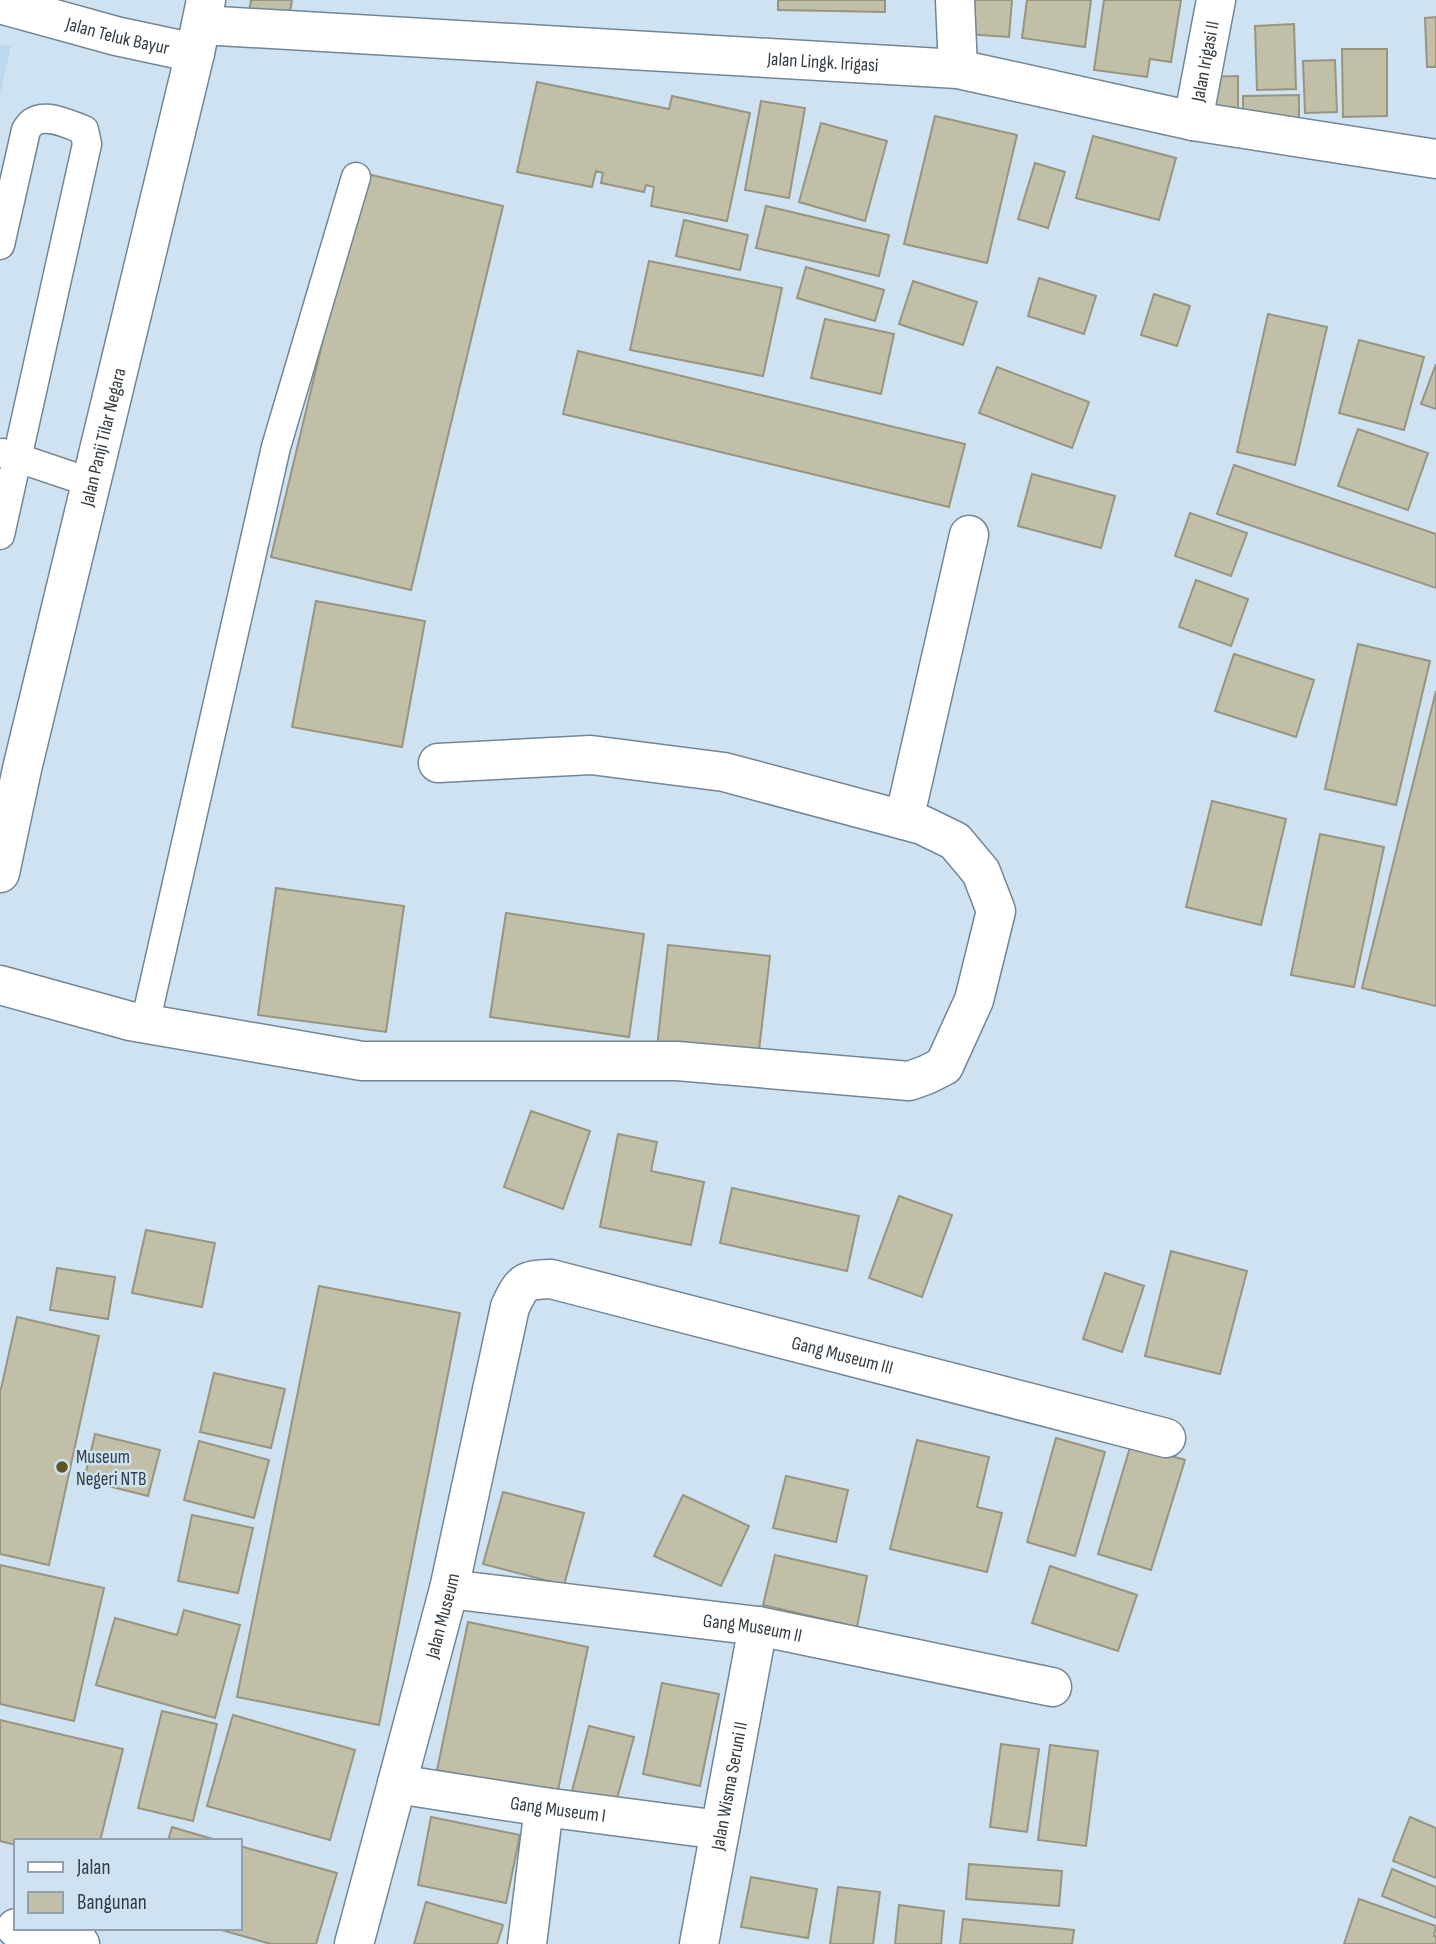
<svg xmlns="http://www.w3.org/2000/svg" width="1436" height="1944" font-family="'Sofia Sans Condensed',sans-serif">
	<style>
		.built { fill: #bdd8ed }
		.building { fill: #c1bfa8; stroke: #97957f; stroke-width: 2 }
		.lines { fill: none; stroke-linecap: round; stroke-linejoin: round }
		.service-casing { stroke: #738695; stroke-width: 31 }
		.minor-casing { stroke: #738695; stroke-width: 41 }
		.secondary-casing { stroke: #738695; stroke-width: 41 }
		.service { stroke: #fff; stroke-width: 28 }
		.minor { stroke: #fff; stroke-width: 38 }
		.secondary { stroke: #fff; stroke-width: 38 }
		.poi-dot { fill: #5d5723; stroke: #cee2f2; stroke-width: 2.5 }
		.labels { text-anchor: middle; stroke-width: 5; stroke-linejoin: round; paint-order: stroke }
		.street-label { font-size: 19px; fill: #353d43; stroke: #cee2f2 }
		.poi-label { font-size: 19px; fill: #353d43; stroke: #cee2f2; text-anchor: start }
	</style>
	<rect width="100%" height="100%" fill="#cee2f2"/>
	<path class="built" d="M 0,44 L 11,46 L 0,95 Z"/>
	<path class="building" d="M 251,0 L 292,0 L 288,24 L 248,18 Z
		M 778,0 L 885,0 L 885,12 L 778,10 Z
		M 968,0 L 1012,0 L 1009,37 L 966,34 Z
		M 1027,0 L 1091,0 L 1085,47 L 1022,38 Z
		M 1104,0 L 1181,0 L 1171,62 L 1150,59 L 1147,77 L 1094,70 Z
		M 1436,17 L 1436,67 L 1427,67 L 1425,18 Z
		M 1294,24 L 1296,89 L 1257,90 L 1255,26 Z
		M 1342,49 L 1387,49 L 1387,116 L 1343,117 Z
		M 1335,60 L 1337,112 L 1305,113 L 1303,61 Z
		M 1238,76 L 1238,114 L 1204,115 L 1203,77 Z
		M 537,82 L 669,109 L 672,96 L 750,113 L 727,221 L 651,206 L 654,187 L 646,185 L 644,192 L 601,183 L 603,173 L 596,171 L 592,187 L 517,172 Z
		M 1299,95 L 1299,125 L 1243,125 L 1243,96 Z
		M 761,101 L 805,108 L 789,198 L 745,190 Z
		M 935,116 L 1017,135 L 987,263 L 904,244 Z
		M 821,123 L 887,141 L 865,221 L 799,202 Z
		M 1093,136 L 1176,158 L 1159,220 L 1076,198 Z
		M 1035,163 L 1065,172 L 1048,228 L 1018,219 Z
		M 363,173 L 503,206 L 411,590 L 271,557 Z
		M 766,206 L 889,235 L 879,276 L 756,248 Z
		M 684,220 L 748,235 L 740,270 L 676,256 Z
		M 649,261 L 782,288 L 763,376 L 630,350 Z
		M 806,267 L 884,290 L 875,321 L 797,298 Z
		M 1039,278 L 1096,296 L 1084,334 L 1028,316 Z
		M 913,281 L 977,302 L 963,345 L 899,324 Z
		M 1154,294 L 1190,306 L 1177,346 L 1141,335 Z
		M 1268,314 L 1327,327 L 1295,465 L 1237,452 Z
		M 825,319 L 894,334 L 881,394 L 811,378 Z
		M 1359,340 L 1424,357 L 1404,430 L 1339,413 Z
		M 578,351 L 965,444 L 949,507 L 563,414 Z
		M 1436,364 L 1436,409 L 1421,404 Z
		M 997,367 L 1089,402 L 1072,448 L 979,413 Z
		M 1358,429 L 1428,453 L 1408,510 L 1338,486 Z
		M 1234,465 L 1436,534 L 1436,588 L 1217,514 Z
		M 1032,474 L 1115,496 L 1101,548 L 1018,526 Z
		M 1190,513 L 1247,533 L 1231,576 L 1175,556 Z
		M 1196,580 L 1248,599 L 1231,646 L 1179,627 Z
		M 316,601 L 425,621 L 402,747 L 292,727 Z
		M 1358,644 L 1430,661 L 1396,805 L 1325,789 Z
		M 1234,654 L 1314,680 L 1296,737 L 1215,711 Z
		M 1436,691 L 1436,1006 L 1362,988 Z
		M 1212,801 L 1286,819 L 1261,925 L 1186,907 Z
		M 1320,834 L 1384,847 L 1354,987 L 1291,975 Z
		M 276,888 L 404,906 L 386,1032 L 258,1015 Z
		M 506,913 L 644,934 L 629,1037 L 490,1017 Z
		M 668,945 L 770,956 L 758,1059 L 657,1048 Z
		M 531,1111 L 590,1131 L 563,1209 L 504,1187 Z
		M 618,1134 L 657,1142 L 651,1171 L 704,1182 L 691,1245 L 600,1227 Z
		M 732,1188 L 859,1216 L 847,1271 L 720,1243 Z
		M 899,1196 L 952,1215 L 922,1297 L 869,1278 Z
		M 146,1230 L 215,1243 L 202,1307 L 132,1293 Z
		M 1171,1251 L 1247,1271 L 1220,1374 L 1145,1356 Z
		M 57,1268 L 115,1277 L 108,1319 L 50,1310 Z
		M 1105,1273 L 1144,1286 L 1122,1352 L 1083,1339 Z
		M 319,1286 L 460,1313 L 379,1725 L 237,1697 Z
		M 17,1317 L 99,1336 L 49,1565 L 0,1554 L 0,1389 L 1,1389 Z
		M 214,1373 L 285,1389 L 271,1448 L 200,1432 Z
		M 95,1434 L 160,1450 L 148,1496 L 84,1480 Z
		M 1056,1438 L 1105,1452 L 1075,1556 L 1027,1542 Z
		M 917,1440 L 989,1457 L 977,1507 L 1002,1513 L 987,1572 L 890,1549 Z
		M 199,1441 L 269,1460 L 254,1518 L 184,1500 Z
		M 1131,1444 L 1185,1460 L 1151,1570 L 1098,1554 Z
		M 786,1476 L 848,1490 L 836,1542 L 773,1528 Z
		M 503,1492 L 584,1513 L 564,1585 L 483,1564 Z
		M 683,1495 L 749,1526 L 721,1586 L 654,1556 Z
		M 192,1515 L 253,1528 L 238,1593 L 178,1581 Z
		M 775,1555 L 867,1576 L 857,1627 L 763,1605 Z
		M 0,1565 L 104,1588 L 74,1721 L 0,1704 Z
		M 1050,1566 L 1137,1595 L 1118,1651 L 1032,1623 Z
		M 184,1610 L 240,1625 L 215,1718 L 96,1685 L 115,1618 L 177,1635 Z
		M 468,1622 L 588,1647 L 557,1795 L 437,1770 Z
		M 662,1683 L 719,1694 L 700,1786 L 643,1774 Z
		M 162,1711 L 217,1724 L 193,1821 L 138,1808 Z
		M 233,1715 L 355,1750 L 330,1840 L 207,1806 Z
		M 0,1720 L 123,1749 L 100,1841 L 16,1841 L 16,1845 L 0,1841 Z
		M 589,1726 L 634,1737 L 616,1802 L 572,1791 Z
		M 1001,1744 L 1039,1749 L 1027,1832 L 990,1827 Z
		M 1050,1745 L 1098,1751 L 1086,1846 L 1038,1840 Z
		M 431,1817 L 520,1835 L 506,1903 L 418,1885 Z
		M 1410,1817 L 1436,1828 L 1436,1878 L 1393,1861 Z
		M 172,1827 L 185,1831 L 220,1841 L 168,1841 Z
		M 240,1846 L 337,1873 L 316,1944 L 271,1944 L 214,1928 L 240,1928 Z
		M 969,1864 L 1062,1871 L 1059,1906 L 966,1899 Z
		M 1392,1869 L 1436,1887 L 1436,1918 L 1382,1896 Z
		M 751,1877 L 817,1889 L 808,1938 L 741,1927 Z
		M 838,1887 L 880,1892 L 873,1944 L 830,1944 Z
		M 1359,1899 L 1436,1926 L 1434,1936 L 1436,1936 L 1436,1944 L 1344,1944 Z
		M 426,1902 L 503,1925 L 497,1944 L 414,1944 Z
		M 899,1905 L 944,1911 L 941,1944 L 895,1944 Z
		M 963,1919 L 1074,1930 L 1072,1944 L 960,1944 Z"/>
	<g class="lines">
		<defs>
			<path id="service" d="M 0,245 L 26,130 C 28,127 30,124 33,122 C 48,113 70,125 84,130 L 87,144 L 0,535
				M 3,453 L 92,483
				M 145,1024 L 276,447 L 356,177"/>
			<g id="minor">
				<path d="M 955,0 L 958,69"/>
				<path id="s1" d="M 0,4 L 116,36 L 195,53"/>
				<path id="s2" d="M 201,25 L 958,69 L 1193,121 L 1436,159"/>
				<path id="s3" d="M 1193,121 L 1216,0"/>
				<path d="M 904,820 L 969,535"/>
				<path d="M 0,985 L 130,1021 L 362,1061 L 677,1061 L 909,1081 L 926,1075 L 944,1066 L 974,1000 L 996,911 L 981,872 L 955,841 L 922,825 L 724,772 L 591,755 L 438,763"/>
				<path id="s4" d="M 449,1589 L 758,1626 L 1052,1687"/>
				<path id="s5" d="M 397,1784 L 544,1807 L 720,1830"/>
				<path d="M 16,1928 L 80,1944"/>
				<path id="s6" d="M 354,1944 L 449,1589 L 510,1307 C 522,1282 523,1280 551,1279 L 1166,1438"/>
				<path d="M 527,1944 L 544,1807"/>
				<path id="s7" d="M 699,1944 L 758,1626"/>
			</g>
			<g id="secondary">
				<path id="s8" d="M 0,873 L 22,769 L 195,53 L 206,0"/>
			</g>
		</defs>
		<use href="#service" class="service-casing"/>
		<use href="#minor" class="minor-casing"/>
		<use href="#secondary" class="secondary-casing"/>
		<use href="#service" class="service"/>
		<use href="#minor" class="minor"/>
		<use href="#secondary" class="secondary"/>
	</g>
	<circle class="poi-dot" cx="62" cy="1467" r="7"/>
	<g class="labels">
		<g class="street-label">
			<text dy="7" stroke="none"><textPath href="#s1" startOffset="122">Jalan Teluk Bayur</textPath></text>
			<text dy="7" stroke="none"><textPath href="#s2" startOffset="623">Jalan Lingk. Irigasi</textPath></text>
			<text dy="7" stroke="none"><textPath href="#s3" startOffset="61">Jalan Irigasi II</textPath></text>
			<text dy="7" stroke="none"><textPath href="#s8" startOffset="448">Jalan Panji Tilar Negara</textPath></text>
			<text dy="7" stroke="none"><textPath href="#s6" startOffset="1012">Gang Museum III</textPath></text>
			<text dy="7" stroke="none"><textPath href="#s6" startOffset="340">Jalan Museum</textPath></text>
			<text dy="7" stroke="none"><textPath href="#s4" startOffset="306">Gang Museum II</textPath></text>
			<text dy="7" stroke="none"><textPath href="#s7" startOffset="161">Jalan Wisma Seruni II</textPath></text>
			<text dy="7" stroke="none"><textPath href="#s5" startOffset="163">Gang Museum I</textPath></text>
		</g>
		<g class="poi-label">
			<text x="76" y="1463">Museum<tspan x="76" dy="22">Negeri NTB</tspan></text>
		</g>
	</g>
	<rect x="14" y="1839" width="228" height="91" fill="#cee2f2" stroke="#91a0ac" stroke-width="2"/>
	<rect x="28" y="1862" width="35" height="10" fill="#ffffff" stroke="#91a0ac" stroke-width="2"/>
	<text x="77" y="1874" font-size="21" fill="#353d43">Jalan</text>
	<rect x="28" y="1892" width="35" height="21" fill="#c1bfa8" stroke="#91a0ac" stroke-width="2"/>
	<text x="77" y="1909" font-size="21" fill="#353d43">Bangunan</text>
</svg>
